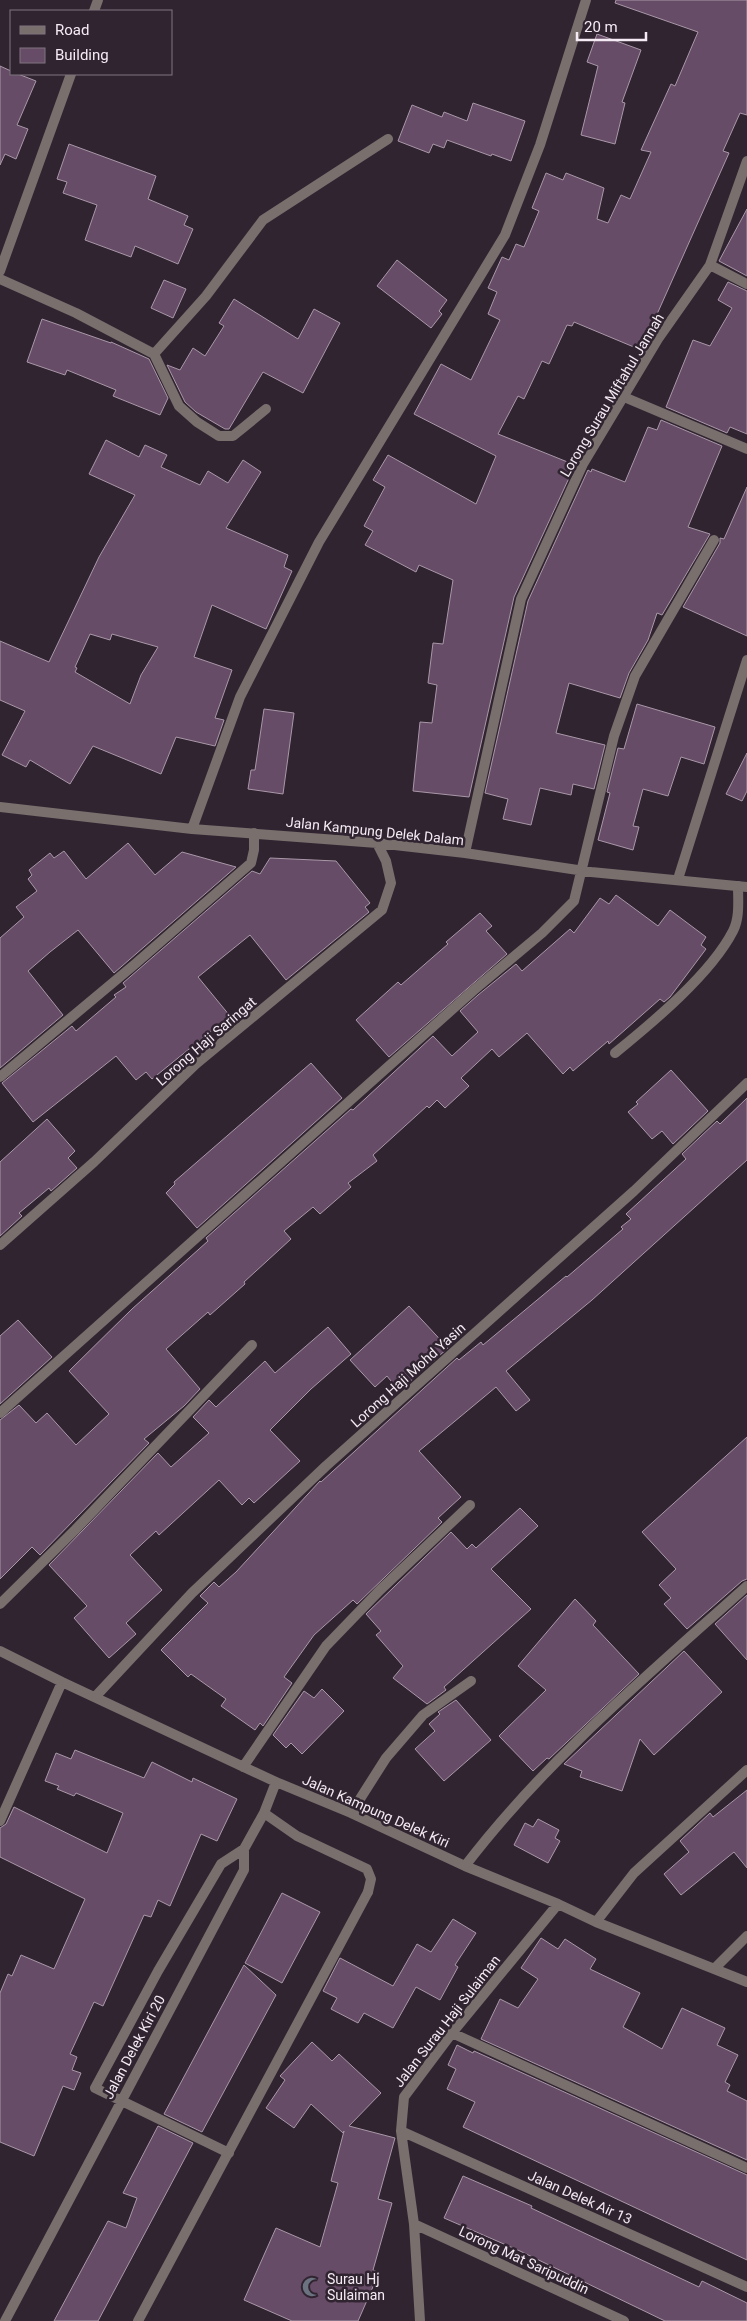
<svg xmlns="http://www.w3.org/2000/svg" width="747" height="2321" font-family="Roboto,sans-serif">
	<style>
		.building { fill: #664c67; stroke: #a998a8; fill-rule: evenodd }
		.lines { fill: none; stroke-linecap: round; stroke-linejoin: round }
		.lane { stroke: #796f6d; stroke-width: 10 }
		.street { stroke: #796f6d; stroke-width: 10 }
		.labels { text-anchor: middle; stroke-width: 5; stroke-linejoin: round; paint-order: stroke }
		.street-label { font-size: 14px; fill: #f4ebf4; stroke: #312431 }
		.poi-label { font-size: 14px; fill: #f4ebf4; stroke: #312431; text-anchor: start }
	</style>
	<rect width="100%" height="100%" fill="#312431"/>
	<path class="building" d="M 616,0 L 747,0 L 747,115 L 740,113 L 723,151 L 729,153 L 641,350 L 574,322 L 572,326 L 567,325 L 549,364 L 542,361 L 524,399 L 518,396 L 498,434 L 575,465 L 514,597 L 469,797 L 413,791 L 420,722 L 432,723 L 437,685 L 428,683 L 433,643 L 443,644 L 453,580 L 419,565 L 416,572 L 365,545 L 373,531 L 364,526 L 385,487 L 373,480 L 388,455 L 476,504 L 496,456 L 414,414 L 441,364 L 471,380 L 500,320 L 488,314 L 497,292 L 488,288 L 502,257 L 509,260 L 516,244 L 524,247 L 539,211 L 532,208 L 546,173 L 563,180 L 566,173 L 604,188 L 597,219 L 608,223 L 621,195 L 630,199 L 651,152 L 641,150 L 671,84 L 675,86 L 698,32 L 615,3 Z
		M 597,34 L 641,50 L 622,102 L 625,103 L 615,144 L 581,135 L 598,66 L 587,62 Z
		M 0,66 L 11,71 L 11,74 L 18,74 L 36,81 L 17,125 L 28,129 L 16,159 L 5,154 L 0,165 Z
		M 473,103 L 525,121 L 511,161 L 492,154 L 491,156 L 447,140 L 444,148 L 433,144 L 429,153 L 398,141 L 412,105 L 442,117 L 444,112 L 467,121 Z
		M 69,144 L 156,176 L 148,199 L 188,216 L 184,225 L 193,229 L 178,264 L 135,246 L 131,257 L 85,240 L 97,205 L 63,193 L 67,182 L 57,179 Z
		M 747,209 L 747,276 L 719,261 Z
		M 397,260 L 447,300 L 439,311 L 442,314 L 431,328 L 377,286 Z
		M 164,280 L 186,289 L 173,318 L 151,308 Z
		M 728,282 L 747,291 L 747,434 L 730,427 L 727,433 L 666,407 L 693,340 L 710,346 L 732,308 L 718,300 Z
		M 234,299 L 298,339 L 314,309 L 340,323 L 303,393 L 263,372 L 229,429 L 225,429 L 196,412 L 185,402 L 167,365 L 180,370 L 193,348 L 205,356 L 224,326 L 219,323 Z
		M 42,319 L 111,343 L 111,342 L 149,359 L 168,398 L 160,415 L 113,396 L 116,390 L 67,370 L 65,375 L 27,362 Z
		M 661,420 L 722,446 L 688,527 L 710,534 L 662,615 L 657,613 L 648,640 L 629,673 L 620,698 L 569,683 L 556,733 L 605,745 L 594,789 L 573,784 L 571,795 L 540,788 L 531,825 L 503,819 L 508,799 L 485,793 L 528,601 L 588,470 L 591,472 L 592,469 L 625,482 L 648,427 L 657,430 Z
		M 106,440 L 139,457 L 145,445 L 167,455 L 161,467 L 200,485 L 208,471 L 228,483 L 243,460 L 261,472 L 226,528 L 288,555 L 284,567 L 292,571 L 266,629 L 212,605 L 194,657 L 232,670 L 215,718 L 224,720 L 215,746 L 176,737 L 161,774 L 93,746 L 70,784 L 30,760 L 26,767 L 2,755 L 25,711 L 0,700 L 0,641 L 49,662 L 99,557 L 135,495 L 89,474 ZM 90,634 L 110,640 L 112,634 L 158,647 L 141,675 L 130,704 L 75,672 L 77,668 L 75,667 Z
		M 747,487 L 747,636 L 683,607 L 720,543 L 720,538 L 724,539 Z
		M 637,704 L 715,727 L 704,764 L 681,757 L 668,796 L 643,789 L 633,826 L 639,827 L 633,850 L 598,840 L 610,793 L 607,792 L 618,748 L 624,749 Z
		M 264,709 L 294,713 L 283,794 L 248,789 L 251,770 L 255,770 Z
		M 747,753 L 747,791 L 742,801 L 726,794 Z
		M 128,843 L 155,875 L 182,852 L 236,867 L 114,973 L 78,930 L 50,952 L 28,971 L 63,1015 L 0,1068 L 0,938 L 24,917 L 16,907 L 37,891 L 28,879 L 32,875 L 29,870 L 50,853 L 54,858 L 64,851 L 86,879 Z
		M 270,858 L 336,861 L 370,903 L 365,907 L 369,912 L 286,980 L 250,935 L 198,977 L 230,1016 L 152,1079 L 146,1072 L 136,1080 L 116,1056 L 33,1122 L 2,1083 L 72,1026 L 76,1031 L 116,997 L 114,995 L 126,987 L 123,983 L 252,871 L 260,874 Z
		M 616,895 L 658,926 L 670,910 L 706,937 L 701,945 L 706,949 L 670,997 L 664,1002 L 660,999 L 609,1044 L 608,1041 L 573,1071 L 570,1067 L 563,1074 L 527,1033 L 499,1057 L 492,1049 L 461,1078 L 469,1086 L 445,1108 L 437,1100 L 429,1108 L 427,1106 L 373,1155 L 377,1161 L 348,1183 L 351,1187 L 320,1214 L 313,1207 L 284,1231 L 291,1239 L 244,1282 L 245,1284 L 210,1315 L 208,1312 L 166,1349 L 200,1389 L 184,1406 L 144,1439 L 149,1443 L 40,1555 L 32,1547 L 0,1579 L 0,1420 L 19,1405 L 36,1423 L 47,1413 L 76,1445 L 109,1414 L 69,1371 L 132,1309 L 208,1241 L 206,1238 L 351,1109 L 353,1110 L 433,1036 L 452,1056 L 478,1032 L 460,1011 L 478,995 L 516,964 L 522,971 L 570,929 L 574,933 L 600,898 L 609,904 Z
		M 480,913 L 492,926 L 486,931 L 507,954 L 389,1057 L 356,1020 L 398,982 L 401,985 L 448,944 L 446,942 Z
		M 311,1063 L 342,1098 L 197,1228 L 166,1193 L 175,1184 L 174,1182 Z
		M 671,1070 L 708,1111 L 673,1144 L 662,1131 L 652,1139 L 628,1112 L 638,1104 L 636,1102 Z
		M 747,1098 L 747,1160 L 592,1300 L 506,1371 L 530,1400 L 516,1411 L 496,1387 L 419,1451 L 461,1497 L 438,1518 L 442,1522 L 357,1604 L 353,1600 L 314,1635 L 284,1677 L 292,1683 L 263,1726 L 260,1723 L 255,1730 L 221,1706 L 226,1699 L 191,1674 L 188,1677 L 161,1650 L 208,1603 L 200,1596 L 214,1582 L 219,1587 L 236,1572 L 320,1481 L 321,1482 L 457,1358 L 459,1360 L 481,1342 L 483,1345 L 566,1276 L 567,1277 L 623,1229 L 621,1227 L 631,1219 L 626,1214 L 686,1159 L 682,1154 L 717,1121 L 720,1124 Z
		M 47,1119 L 75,1151 L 68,1158 L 77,1168 L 51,1191 L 49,1188 L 19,1213 L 22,1216 L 0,1236 L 0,1162 Z
		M 409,1306 L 448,1348 L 399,1391 L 387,1376 L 375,1387 L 350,1360 Z
		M 18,1320 L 52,1357 L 0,1404 L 0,1336 Z
		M 328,1327 L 351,1354 L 311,1389 L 270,1430 L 300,1461 L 254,1503 L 249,1498 L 242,1505 L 219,1480 L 159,1535 L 156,1531 L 130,1555 L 162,1590 L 126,1623 L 136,1634 L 109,1658 L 74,1618 L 87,1606 L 49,1565 L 158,1453 L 171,1467 L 209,1433 L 193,1417 L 209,1400 L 216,1407 L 265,1361 L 275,1373 Z
		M 747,1437 L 747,1579 L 742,1581 L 687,1629 L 664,1604 L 671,1598 L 659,1585 L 676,1569 L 642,1532 Z
		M 520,1508 L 538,1526 L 491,1569 L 531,1609 L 444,1687 L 446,1690 L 427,1704 L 393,1678 L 403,1666 L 376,1635 L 381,1631 L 366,1614 L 451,1532 L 467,1549 L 472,1544 L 476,1548 Z
		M 747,1595 L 747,1660 L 715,1624 Z
		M 575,1599 L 596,1621 L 593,1625 L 639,1674 L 549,1759 L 547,1758 L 533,1771 L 499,1736 L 546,1690 L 518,1666 Z
		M 684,1651 L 722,1692 L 654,1755 L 640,1739 L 622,1791 L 580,1777 L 582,1771 L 564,1764 Z
		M 322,1689 L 344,1711 L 302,1754 L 291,1743 L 286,1748 L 273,1735 L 304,1691 L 314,1698 Z
		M 456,1700 L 491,1740 L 444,1781 L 415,1749 L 435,1731 L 429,1724 L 440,1714 L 438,1712 Z
		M 75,1750 L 144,1778 L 152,1762 L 192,1782 L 193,1778 L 237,1799 L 217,1841 L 201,1834 L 170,1906 L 158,1900 L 151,1917 L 144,1915 L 103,2006 L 94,2002 L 70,2054 L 77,2057 L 72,2070 L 81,2073 L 74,2090 L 63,2086 L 34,2156 L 0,2142 L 0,1993 L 8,1974 L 12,1976 L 21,1955 L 54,1969 L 85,1899 L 0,1857 L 0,1828 L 6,1824 L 14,1807 L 107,1853 L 123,1813 L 76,1793 L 74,1796 L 57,1789 L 59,1786 L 45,1781 L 56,1753 L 71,1759 Z
		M 747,1790 L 747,1868 L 734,1852 L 681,1895 L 664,1874 L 689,1852 L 680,1841 L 710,1813 L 713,1817 Z
		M 538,1819 L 559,1830 L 555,1838 L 560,1841 L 548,1863 L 514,1845 L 525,1823 L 533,1827 Z
		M 282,1893 L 320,1912 L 282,1983 L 245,1963 Z
		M 453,1919 L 476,1933 L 455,1965 L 458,1967 L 440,2000 L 416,1987 L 393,2028 L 364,2013 L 358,2023 L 331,2009 L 337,1998 L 323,1991 L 340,1958 L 393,1986 L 417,1944 L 431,1952 Z
		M 541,1938 L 558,1949 L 565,1939 L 596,1959 L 590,1969 L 640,1993 L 623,2027 L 662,2049 L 682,2008 L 725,2028 L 717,2045 L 738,2055 L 725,2082 L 730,2085 L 727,2091 L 747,2101 L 747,2160 L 481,2039 L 500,1999 L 518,2008 L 538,1979 L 521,1968 Z
		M 244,1965 L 276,1995 L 202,2132 L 164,2114 Z
		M 312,2042 L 332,2061 L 339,2054 L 381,2093 L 349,2126 L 395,2138 L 378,2199 L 392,2203 L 373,2270 L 379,2273 L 358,2321 L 292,2321 L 244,2300 L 276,2228 L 320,2247 L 338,2183 L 331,2181 L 344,2131 L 343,2133 L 311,2104 L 294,2128 L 266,2108 L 285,2080 L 280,2076 Z
		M 457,2045 L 473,2053 L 474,2051 L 747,2175 L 747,2260 L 463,2127 L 475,2102 L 447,2089 L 456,2069 L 448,2065 Z
		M 158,2126 L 193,2143 L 98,2321 L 54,2321 L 108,2221 L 126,2228 L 137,2198 L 123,2193 Z
		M 463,2176 L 532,2206 L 531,2208 L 699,2287 L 702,2281 L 747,2303 L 747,2321 L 665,2321 L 520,2251 L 444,2218 Z"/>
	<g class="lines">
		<path class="lane" d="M 624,397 L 747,449
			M 615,1053 C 652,1023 711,974 733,931 C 740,918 738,900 738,886
			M 138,2321 L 368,1892"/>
		<path class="street" d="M 94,11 L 98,0
			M 710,265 L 747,284
			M 0,271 L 71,74
			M 0,279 L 76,313 L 154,354 L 206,296 L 263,220 L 388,139
			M 154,354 L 179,406 L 197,422 L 219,436 L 233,436 L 266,409
			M 0,807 L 192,829 L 377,843 L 465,853 L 591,872 L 747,887
			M 192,829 L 240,697 L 319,542 L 505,235 L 540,145 L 586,0
			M 465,853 L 521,599 L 583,464 L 658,339 L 710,265 L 747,161
			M 678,879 L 747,660
			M 0,1077 L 134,965 L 251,863 L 254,850 L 254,833
			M 0,1245 L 94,1162 L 196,1064 L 382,910 L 391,883 L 386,861 L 377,843
			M 0,1413 L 474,990 L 542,933 L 574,901 L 614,736 L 635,676 L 714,540
			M 0,1604 L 75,1530 L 252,1345
			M 0,1651 L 62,1682 L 276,1782 L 351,1813 L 465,1866 L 558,1904 L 596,1922 L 747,1982
			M 95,1697 L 192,1593 L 326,1466 L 634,1191 L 747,1083
			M 243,1767 L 326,1646 L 380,1590 L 470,1505
			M 264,1813 L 297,1836 L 367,1869 L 371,1879 L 368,1892
			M 351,1813 L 386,1758 L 423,1715 L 471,1681
			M 0,1821 L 62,1682
			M 465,1866 C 545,1761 649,1674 747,1586
			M 596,1922 L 634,1873 L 747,1770
			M 715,1968 L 747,1936
			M 452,2033 L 747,2168
			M 401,2131 L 747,2287
			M 229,2153 L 95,2088 L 158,1971 L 221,1864 L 244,1849
			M 414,2224 L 624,2321
			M 5,2321 L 244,1870 L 244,1849 L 264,1813 L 276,1782
			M 420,2321 L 414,2224 L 401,2131 L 404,2097 L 452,2033 L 558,1904"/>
	</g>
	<defs>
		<symbol id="mosque-bare" viewBox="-9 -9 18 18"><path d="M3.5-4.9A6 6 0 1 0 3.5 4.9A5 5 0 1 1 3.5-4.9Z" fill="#6b7280" stroke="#312431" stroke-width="2.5" paint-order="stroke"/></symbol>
	</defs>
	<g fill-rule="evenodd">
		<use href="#mosque-bare" x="298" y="2273" width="28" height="28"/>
	</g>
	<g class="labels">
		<g class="street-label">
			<text transform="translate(612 395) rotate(-59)" y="5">Lorong Surau Miftahul Jannah</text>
			<text transform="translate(375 831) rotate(6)" y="5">Jalan Kampung Delek Dalam</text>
			<text transform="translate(206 1041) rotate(-41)" y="5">Lorong Haji Saringat</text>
			<text transform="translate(408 1375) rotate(-42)" y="5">Lorong Haji Mohd Yasin</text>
			<text transform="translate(376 1811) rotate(24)" y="5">Jalan Kampung Delek Kiri</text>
			<text transform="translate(447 2021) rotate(-52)" y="5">Jalan Surau Haji Sulaiman</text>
			<text transform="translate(134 2047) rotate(-62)" y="5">Jalan Delek Kiri 20</text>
			<text transform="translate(580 2197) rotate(24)" y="5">Jalan Delek Air 13</text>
			<text transform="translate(524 2260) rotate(25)" y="5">Lorong Mat Saripuddin</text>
		</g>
		<g class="poi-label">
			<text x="327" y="2284">Surau Hj<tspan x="327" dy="16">Sulaiman</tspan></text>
		</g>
	</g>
	<rect x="10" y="10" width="162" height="65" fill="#312431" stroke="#7f747f"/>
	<rect x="20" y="26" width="25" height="8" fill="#796f6d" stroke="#7f747f"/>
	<text x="55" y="35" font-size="15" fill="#f4ebf4">Road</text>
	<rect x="20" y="48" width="25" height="15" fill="#664c67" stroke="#7f747f"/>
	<text x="55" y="60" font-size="15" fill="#f4ebf4">Building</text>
	<path d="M577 32v8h69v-8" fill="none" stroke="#f4ebf4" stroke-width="2.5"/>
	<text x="584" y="32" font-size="15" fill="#f4ebf4" stroke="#312431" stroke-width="4" paint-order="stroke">20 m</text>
</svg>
